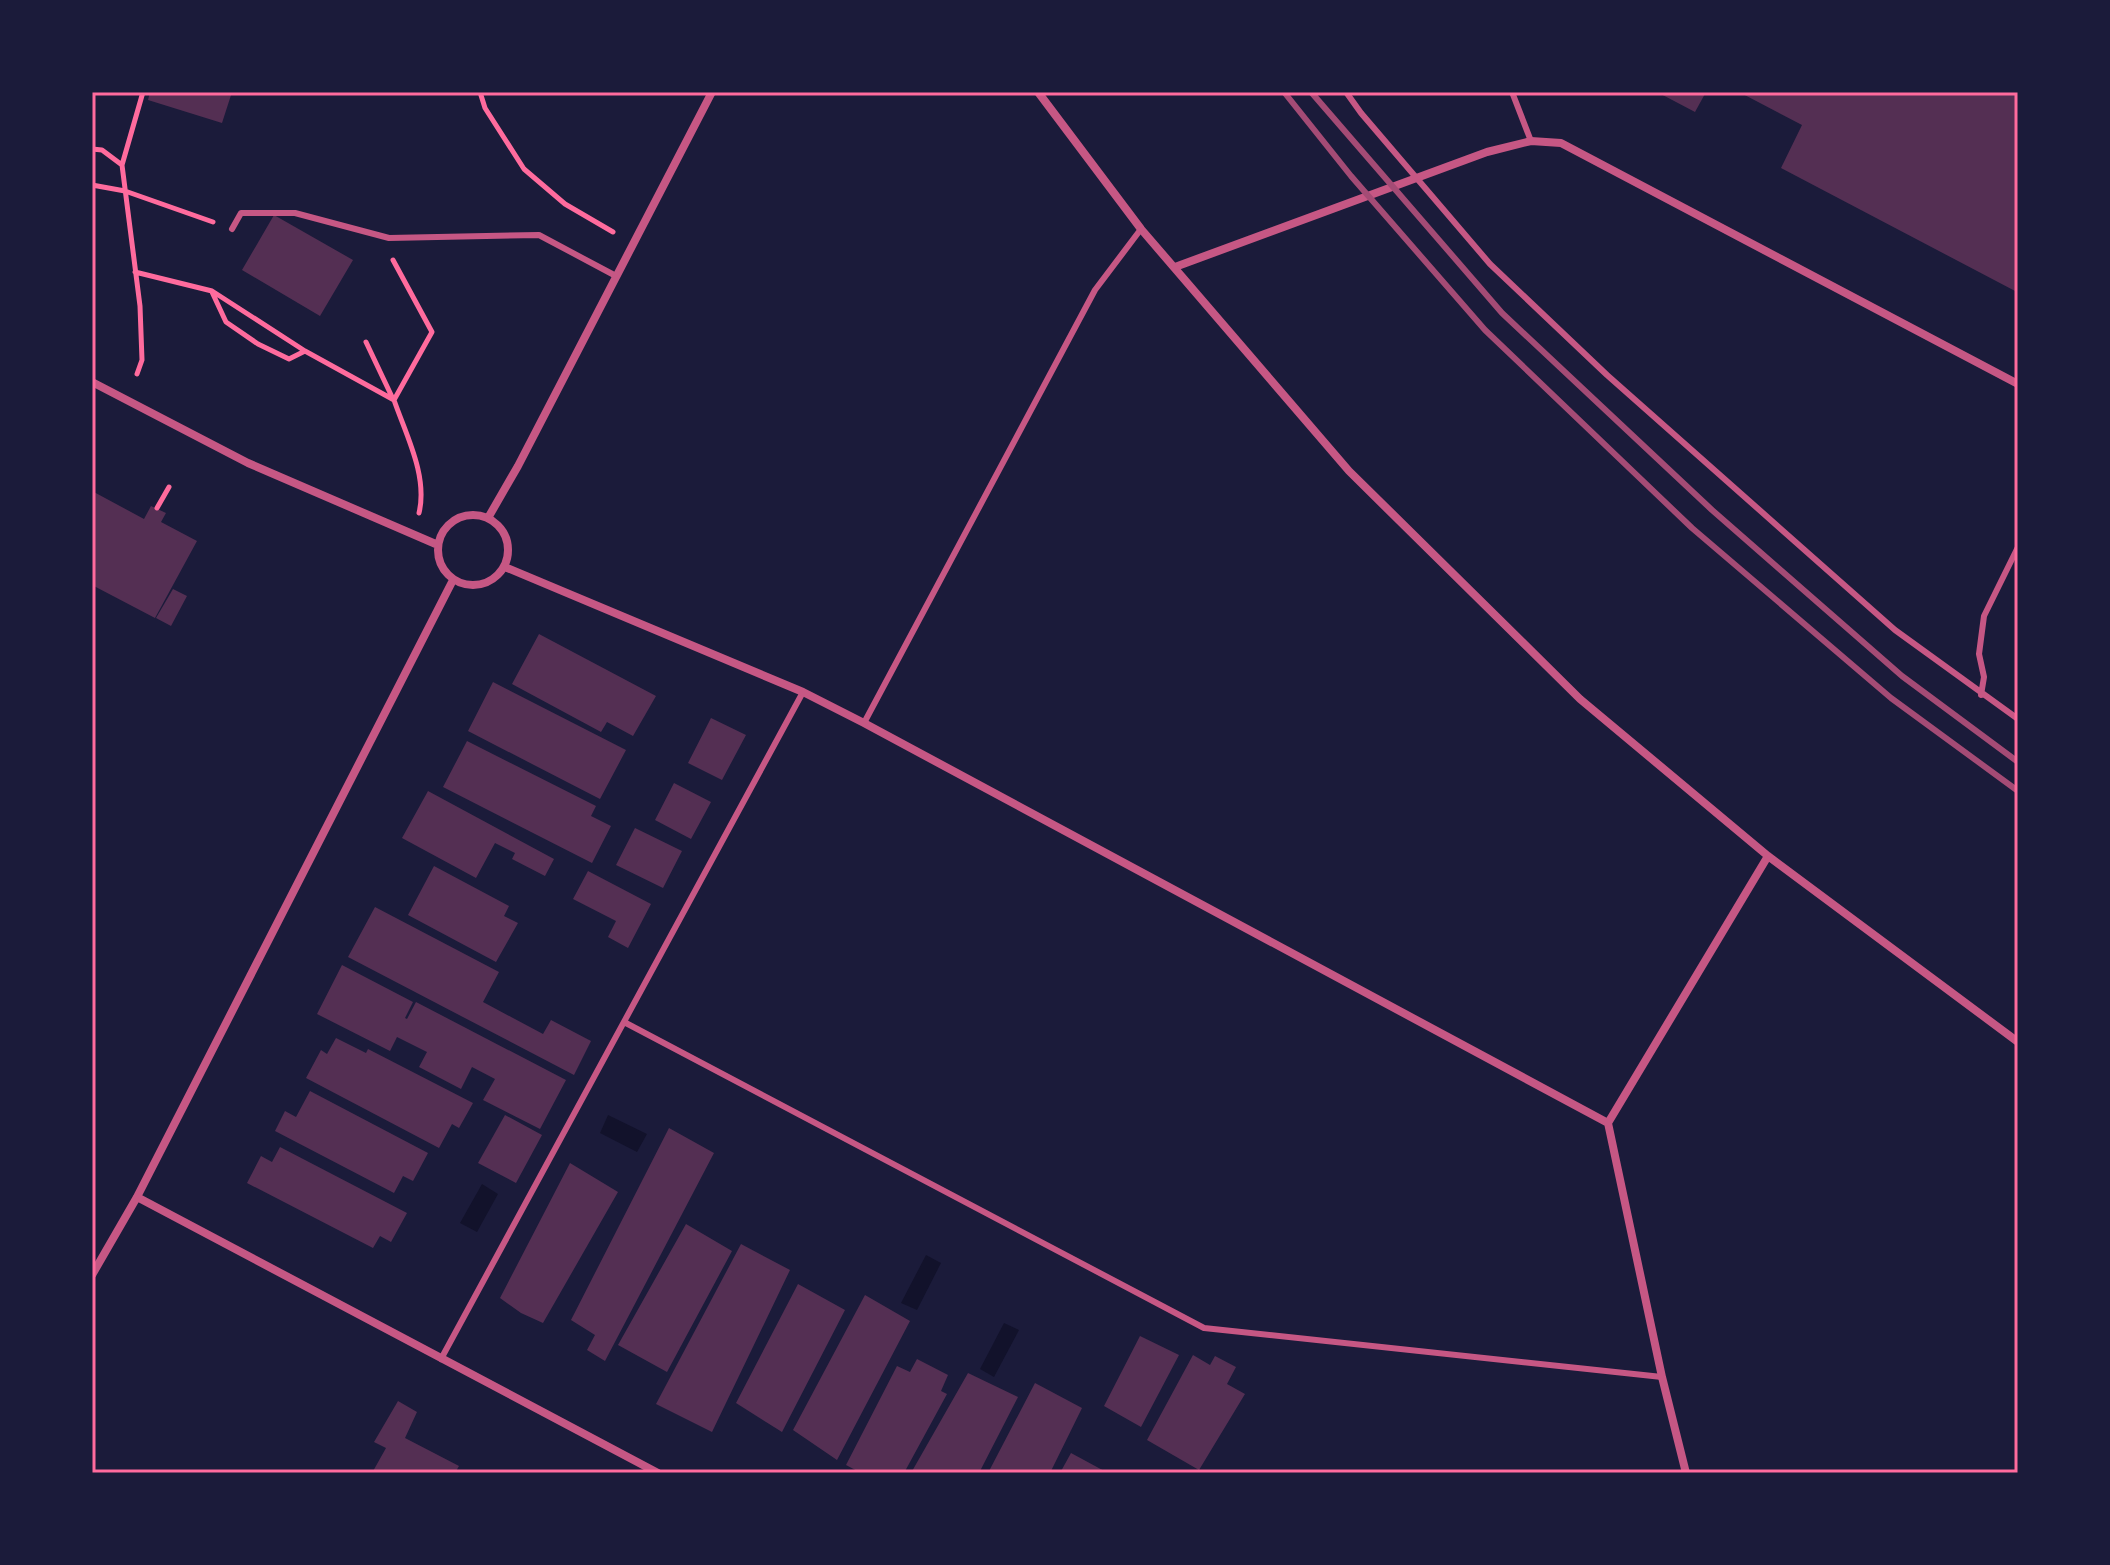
<svg xmlns="http://www.w3.org/2000/svg" width="2110" height="1565" font-family="Figtree,sans-serif">
	<style>
		.water { fill: #12122b }
		.building { fill: #542f53 }
		.lines { fill: none; stroke-linecap: round; stroke-linejoin: round }
		.path { stroke: #ff6b9d; stroke-width: 5 }
		.service { stroke: #c65784; stroke-width: 6 }
		.minor { stroke: #c65784; stroke-width: 8 }
		.rail { stroke: #a44b75; stroke-width: 6 }
		.neatline { fill: none; stroke: #ff6b9d; stroke-width: 3 }
	</style>
	<rect width="100%" height="100%" fill="#1b1b3a"/>
	<path class="water" d="M 608,1115 L 647,1134 L 637,1152 L 600,1133 Z
		M 482,1184 L 498,1194 L 477,1232 L 460,1223 Z
		M 926,1255 L 941,1263 L 917,1310 L 901,1303 Z
		M 1004,1323 L 1019,1330 L 994,1377 L 980,1369 Z"/>
	<path class="building" d="M 150,92 L 232,92 L 222,123 L 148,100 Z
		M 1657,92 L 1706,92 L 1695,112 Z
		M 1739,92 L 2018,92 L 2017,292 L 1781,168 L 1802,125 Z
		M 274,215 L 353,260 L 320,316 L 242,270 Z
		M 92,491 L 144,519 L 151,506 L 166,513 L 161,522 L 197,541 L 155,618 L 92,585 Z
		M 173,589 L 187,596 L 171,626 L 156,618 Z
		M 539,634 L 656,696 L 633,736 L 607,722 L 601,732 L 512,684 Z
		M 493,682 L 626,750 L 600,799 L 468,731 Z
		M 711,718 L 746,735 L 722,780 L 688,763 Z
		M 467,741 L 596,806 L 591,816 L 611,826 L 592,863 L 443,787 Z
		M 674,783 L 711,802 L 691,839 L 655,820 Z
		M 428,791 L 554,859 L 545,876 L 512,859 L 515,853 L 495,843 L 476,878 L 402,838 Z
		M 635,828 L 682,851 L 663,888 L 616,865 Z
		M 434,866 L 509,906 L 504,916 L 518,923 L 496,962 L 408,915 Z
		M 588,871 L 651,904 L 628,948 L 608,937 L 616,921 L 573,899 Z
		M 375,907 L 499,972 L 483,1002 L 543,1034 L 551,1020 L 591,1041 L 574,1075 L 348,957 Z
		M 342,965 L 413,1002 L 405,1018 L 407,1019 L 416,1002 L 566,1080 L 540,1129 L 483,1100 L 495,1079 L 472,1067 L 461,1089 L 419,1067 L 427,1052 L 397,1037 L 390,1051 L 317,1014 Z
		M 336,1038 L 366,1053 L 368,1049 L 473,1103 L 459,1128 L 452,1124 L 439,1148 L 306,1078 L 321,1050 L 327,1054 Z
		M 310,1091 L 428,1153 L 413,1181 L 403,1176 L 394,1193 L 275,1131 L 285,1111 L 296,1117 Z
		M 505,1115 L 542,1135 L 516,1183 L 478,1163 Z
		M 669,1128 L 714,1153 L 605,1361 L 587,1350 L 595,1335 L 571,1320 Z
		M 280,1147 L 407,1213 L 391,1242 L 380,1236 L 373,1248 L 247,1183 L 261,1156 L 272,1162 Z
		M 570,1163 L 618,1192 L 543,1323 L 521,1313 L 500,1298 Z
		M 686,1224 L 732,1251 L 667,1372 L 618,1345 Z
		M 741,1244 L 790,1270 L 712,1432 L 656,1404 Z
		M 798,1284 L 845,1310 L 782,1432 L 736,1403 Z
		M 865,1295 L 910,1321 L 837,1460 L 793,1430 Z
		M 1140,1336 L 1179,1355 L 1141,1427 L 1104,1406 Z
		M 1193,1355 L 1210,1365 L 1215,1356 L 1236,1367 L 1227,1384 L 1245,1394 L 1199,1470 L 1147,1440 Z
		M 917,1359 L 948,1375 L 941,1391 L 947,1394 L 904,1473 L 861,1473 L 846,1465 L 897,1366 L 910,1372 Z
		M 968,1373 L 1018,1397 L 979,1473 L 911,1473 Z
		M 1035,1383 L 1082,1408 L 1050,1473 L 988,1473 Z
		M 398,1401 L 417,1412 L 405,1438 L 459,1466 L 455,1473 L 372,1473 L 386,1448 L 374,1442 Z
		M 1071,1453 L 1108,1473 L 1060,1473 Z"/>
	<g class="lines">
		<path class="path" d="M 480,92 L 485,108 L 524,169 L 565,204 L 613,232
			M 92,149 L 102,150 L 122,165
			M 92,185 L 125,191 L 213,222
			M 393,260 L 432,332 L 394,400 C 406,435 428,476 419,513
			M 135,272 L 212,291 L 305,351 L 394,400
			M 212,292 L 226,322 L 258,344 L 289,359 L 305,351
			M 366,342 L 393,399
			M 137,374 L 142,360 L 140,306 L 122,165 L 143,92
			M 157,508 L 169,487"/>
		<path class="service" d="M 1346,92 L 1361,113 L 1490,264 L 1607,375 L 1895,630 L 2018,719
			M 1512,92 L 1531,141
			M 232,229 L 241,213 L 295,213 L 389,238 L 539,235 L 616,276
			M 1981,695 L 1984,677 L 1979,654 L 1984,616 L 2018,547
			M 864,723 L 1095,290 L 1141,229
			M 624,1022 L 1204,1328 L 1662,1377
			M 441,1359 L 803,692"/>
		<path class="minor" d="M 1038,92 L 1141,229 L 1349,471 L 1580,699 L 1768,856 L 2018,1042
			M 1175,267 L 1487,152 L 1531,141 L 1561,143 L 2018,384
			M 92,382 L 248,463 L 438,545
			M438 550a35 35 0 1 1 70 0a35 35 0 1 1-70 0Z
			M 488,518 L 518,466 L 712,92
			M 505,567 L 803,692 L 864,723 L 1608,1123
			M 137,1197 L 658,1473
			M 92,1275 L 137,1197 L 453,580
			M 1686,1473 L 1662,1377 L 1608,1123 L 1768,856"/>
		<path class="rail" d="M 1284,92 L 1351,176 L 1485,330 L 1692,528 L 1891,698 L 2018,791
			M 1311,92 L 1502,313 L 1712,510 L 1902,676 L 2018,762"/>
	</g>
	<rect width="2110" height="1565" fill="none" stroke="#1b1b3a" stroke-width="188"/>
	<rect x="94" y="94" width="1922" height="1377" class="neatline"/>
</svg>
